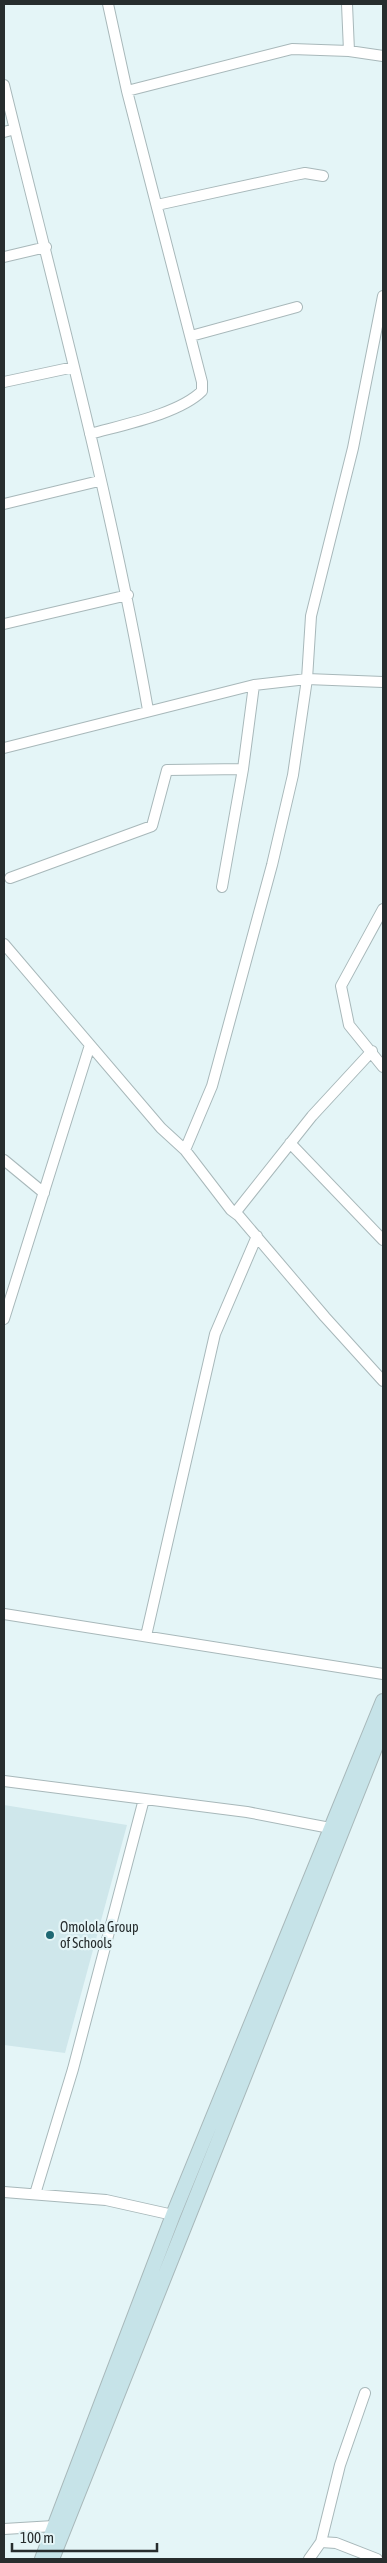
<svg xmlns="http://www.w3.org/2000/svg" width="387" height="2563" font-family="'Asap Condensed',sans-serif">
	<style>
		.built { fill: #cfe7eb }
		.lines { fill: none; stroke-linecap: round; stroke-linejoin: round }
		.minor-casing { stroke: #a8b8ba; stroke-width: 12 }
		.secondary-casing { stroke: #a8b8ba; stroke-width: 16 }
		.minor { stroke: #fff; stroke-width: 10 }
		.secondary { stroke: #c6e3e8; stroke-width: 14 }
		.poi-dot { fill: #1e6873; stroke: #e4f5f7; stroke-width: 2 }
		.labels { text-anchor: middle; stroke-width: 4.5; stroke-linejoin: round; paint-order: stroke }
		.poi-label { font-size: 14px; fill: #272d2e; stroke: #e4f5f7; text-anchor: start }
	</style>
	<rect width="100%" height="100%" fill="#e4f5f7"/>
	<path class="built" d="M 4,1805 L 127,1825 L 65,2053 L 4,2045 Z"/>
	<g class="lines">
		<defs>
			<path id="minor" d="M 347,4 L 349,51
				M 4,85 C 55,293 111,499 148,710
				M 127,91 L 292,49 L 349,51 L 383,56
				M 4,132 L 15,129
				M 157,205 L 295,175 L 305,173 L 323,176
				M 4,257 L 46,247
				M 191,336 L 297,307
				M 4,382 L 74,367
				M 90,434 C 122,425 179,414 202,391 L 202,382 L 127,91 L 108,4
				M 4,504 L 99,481
				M 4,624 L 128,595
				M 4,748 L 254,685 L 307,679 L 383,682
				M 10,878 L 152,826 L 167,770 L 243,769
				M 222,887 L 243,769 L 254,685
				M 383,909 L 341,986 L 349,1025 L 383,1067
				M 4,944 L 161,1128 L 185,1150 L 231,1210 L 239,1216 L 325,1317 L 383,1381
				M 290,1143 L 383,1240
				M 185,1150 L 212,1086 L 272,865 L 293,775 L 307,679 L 311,616 L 353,448 L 383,296
				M 4,1160 L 44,1193
				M 235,1213 L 312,1116 L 372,1051
				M 4,1319 L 90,1045
				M 4,1614 L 383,1674
				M 146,1636 L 215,1334 L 257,1236
				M 4,1781 L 247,1812 L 330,1828
				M 4,2192 L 106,2200 L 173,2215
				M 35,2194 L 73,2069 L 144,1799
				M 4,2529 L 54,2526
				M 321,2542 L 336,2543 L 377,2559
				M 309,2559 L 321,2542 L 340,2465 L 365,2393"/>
			<path id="secondary" d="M 42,2559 L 173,2215 L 383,1701
				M 52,2559 L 383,1728"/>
		</defs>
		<use href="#minor" class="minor-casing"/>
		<use href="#secondary" class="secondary-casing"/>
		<use href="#minor" class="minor"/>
		<use href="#secondary" class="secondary"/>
	</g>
	<circle class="poi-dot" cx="50" cy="1935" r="5"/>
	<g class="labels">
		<g class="poi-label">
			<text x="60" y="1932">Omolola Group<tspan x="60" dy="16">of Schools</tspan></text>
		</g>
	</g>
	<rect width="387" height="2563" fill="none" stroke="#272d2e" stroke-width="10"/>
	<path d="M12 2543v8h145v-8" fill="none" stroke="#272d2e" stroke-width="2.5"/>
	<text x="20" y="2543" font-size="15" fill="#272d2e" stroke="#e4f5f7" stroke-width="4" paint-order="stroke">100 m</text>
</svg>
